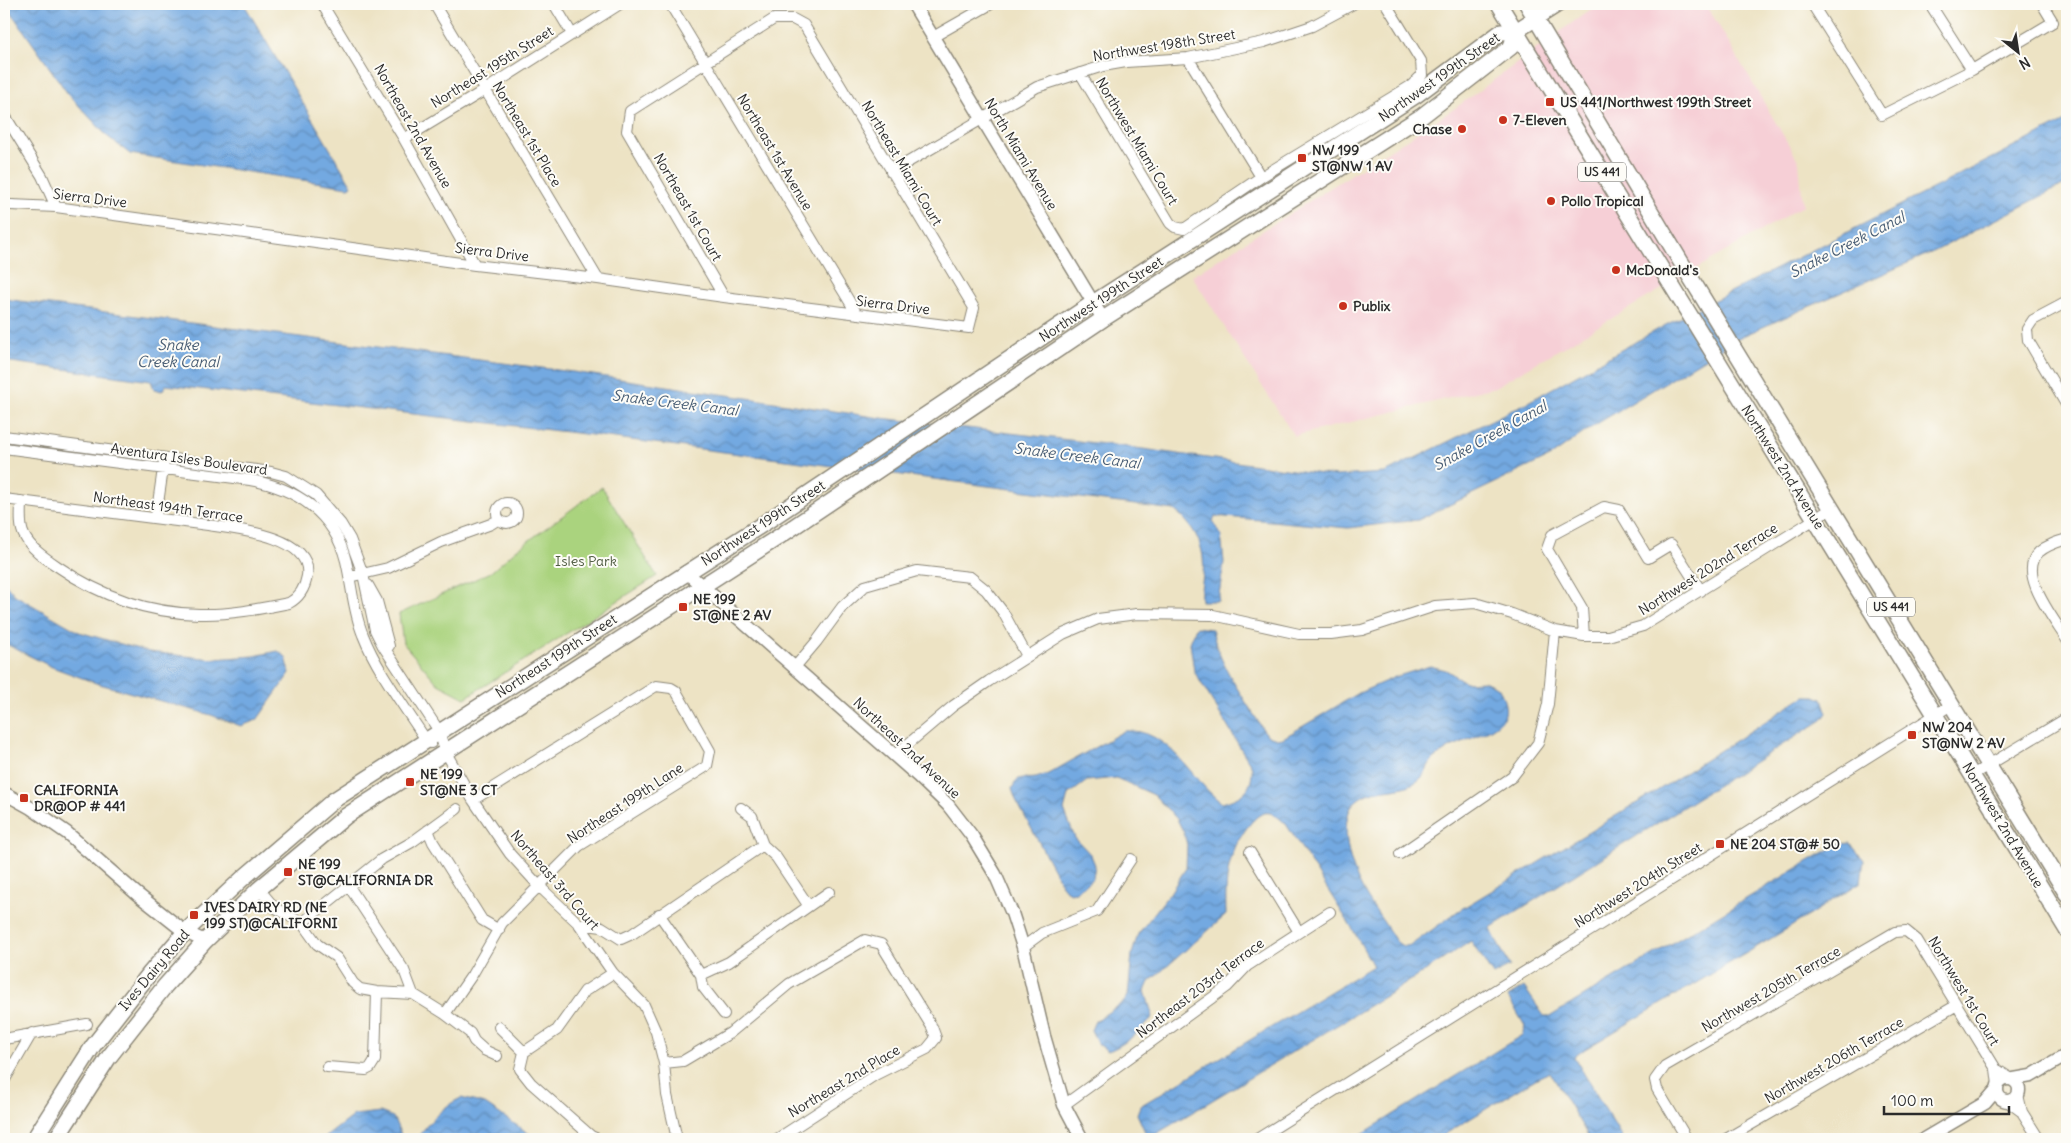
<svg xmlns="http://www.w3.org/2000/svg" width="2071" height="1143" font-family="Delius,sans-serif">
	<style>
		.built { fill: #f6cfd6 }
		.park { fill: #aad37e; stroke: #6a7f54 }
		.water { fill: url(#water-waves); stroke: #4f6a86 }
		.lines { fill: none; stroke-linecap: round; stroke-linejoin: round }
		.minor-casing { stroke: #8c8778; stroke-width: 12 }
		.tertiary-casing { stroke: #8c8778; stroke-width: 15 }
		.primary-casing { stroke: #8c8778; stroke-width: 18 }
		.minor { stroke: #fff; stroke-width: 10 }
		.tertiary { stroke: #fff; stroke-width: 12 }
		.primary { stroke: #fff; stroke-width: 15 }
		.poi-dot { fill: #c8321e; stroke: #fdfcf7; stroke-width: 2 }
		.labels { text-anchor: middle; stroke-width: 4; stroke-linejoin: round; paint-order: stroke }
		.shield { fill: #fdfcf7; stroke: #6a6a68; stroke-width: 1 }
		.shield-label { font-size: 12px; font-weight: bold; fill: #2b2b2b }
		.street-label { font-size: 14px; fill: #2b2b2b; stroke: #fdfcf7 }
		.poi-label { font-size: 14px; font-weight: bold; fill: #2b2b2b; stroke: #fdfcf7; text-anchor: start }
		.park-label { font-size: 14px; fill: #515d44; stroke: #fdfcf7 }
		.water-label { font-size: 15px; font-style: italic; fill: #485d74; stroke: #fdfcf7 }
	</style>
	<defs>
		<pattern id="water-waves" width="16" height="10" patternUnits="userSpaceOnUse" patternTransform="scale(1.25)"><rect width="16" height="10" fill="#73a9e1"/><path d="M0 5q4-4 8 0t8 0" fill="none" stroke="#5f8ab7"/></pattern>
	</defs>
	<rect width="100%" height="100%" fill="#fdfcf7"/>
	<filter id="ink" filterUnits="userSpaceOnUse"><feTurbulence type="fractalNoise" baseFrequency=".02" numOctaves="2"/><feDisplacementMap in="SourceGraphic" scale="10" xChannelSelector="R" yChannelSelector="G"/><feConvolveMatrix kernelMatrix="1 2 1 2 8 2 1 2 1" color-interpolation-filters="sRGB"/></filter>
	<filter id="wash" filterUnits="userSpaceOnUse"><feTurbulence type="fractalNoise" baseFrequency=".0096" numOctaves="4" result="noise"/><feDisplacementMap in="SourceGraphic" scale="20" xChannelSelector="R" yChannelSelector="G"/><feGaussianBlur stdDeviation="1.12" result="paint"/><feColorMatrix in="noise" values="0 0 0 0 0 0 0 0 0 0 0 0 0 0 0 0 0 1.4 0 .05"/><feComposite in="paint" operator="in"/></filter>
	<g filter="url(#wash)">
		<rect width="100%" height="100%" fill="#ede3c4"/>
		<path class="built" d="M 1598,4 L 1706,4 L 1799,162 L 1803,206 L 1495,387 L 1294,436 L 1192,276 L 1454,109 Z"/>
		<path class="park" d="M 602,487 L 657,576 L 465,698 L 438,684 L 403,643 L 399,614 L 491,572 L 516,550 Z"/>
		<path class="water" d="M 5,4 L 244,4 L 352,186 L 348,187 L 130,154 L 107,136 L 68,94 Z
			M 2067,120 L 2067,183 L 1935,251 L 1738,338 L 1595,425 L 1551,456 L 1418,520 L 1348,528 L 1215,516 L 1213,522 L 1221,535 L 1224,562 L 1218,601 L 1201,601 C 1200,591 1202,584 1203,574 C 1206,548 1195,526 1174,510 L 584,434 L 166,385 L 162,391 L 154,389 L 151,381 L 4,361 L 4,299 L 573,372 L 881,418 L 1121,446 L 1336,476 L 1385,473 L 1528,402 L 1664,326 Z
			M 4,582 L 15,595 L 79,632 L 149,652 L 213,659 L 254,656 L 278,651 L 286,657 L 290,673 L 257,720 L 241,726 L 211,715 L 96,683 L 52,667 L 4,643 Z
			M 1196,627 L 1212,629 C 1219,666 1243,696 1262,728 L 1268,736 L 1277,739 L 1283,738 L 1359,693 L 1395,677 L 1430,666 L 1446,670 L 1465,682 L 1484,681 L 1499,688 C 1502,695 1507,705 1505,714 C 1500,730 1465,740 1451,747 C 1445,750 1440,754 1435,758 C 1425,765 1428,776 1414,783 C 1396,793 1374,786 1357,800 C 1337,817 1349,861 1359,882 C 1368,902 1384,921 1395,940 C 1402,947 1405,948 1414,943 L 1458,911 L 1657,791 L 1805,696 L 1815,696 L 1822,699 L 1827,713 L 1822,720 L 1490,928 L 1510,966 L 1493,975 L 1471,941 L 1399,988 L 1151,1137 L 1146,1134 L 1137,1114 L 1140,1106 L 1373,966 L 1352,928 L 1286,824 C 1282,821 1276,814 1270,813 C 1262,811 1255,818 1250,824 C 1227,851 1225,881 1226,915 L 1149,982 L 1145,991 L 1153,1017 C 1140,1030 1126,1045 1108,1051 L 1098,1044 L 1091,1030 L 1095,1021 L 1124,1002 L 1128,996 L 1132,954 L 1138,934 L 1170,893 L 1186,868 L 1187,845 L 1184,833 L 1177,819 L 1154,795 L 1116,778 L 1087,781 L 1068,795 L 1064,810 L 1075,838 L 1091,855 L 1095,865 L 1093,878 L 1076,892 L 1069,893 L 1062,885 L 1016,800 L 1012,789 C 1019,773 1022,780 1036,778 C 1040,777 1044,775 1048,774 L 1124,731 C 1170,727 1190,780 1222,803 C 1243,797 1253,790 1252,767 L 1194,671 L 1190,643 Z
			M 1850,843 L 1864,860 L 1861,882 L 1792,926 L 1585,1049 L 1574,1057 L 1623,1139 L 1590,1139 L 1550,1072 L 1537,1078 L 1437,1139 L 1354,1139 L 1522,1035 L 1525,1026 L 1508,997 L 1524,987 L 1544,1016 L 1551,1016 L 1819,855 L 1840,844 Z
			M 461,1098 L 485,1104 L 537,1139 L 416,1139 C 429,1123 441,1107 461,1098 Z
			M 380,1112 L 393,1117 L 403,1139 L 323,1139 L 354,1115 Z"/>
	</g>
	<g filter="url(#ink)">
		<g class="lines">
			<defs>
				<path id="minor" d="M 322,4 L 404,139 L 475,265
					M 434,4 L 598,279
					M 554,4 L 572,34
					M 670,4 L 857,314
					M 1812,4 L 1882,115 L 1972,70 L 2053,22 L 2042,4
					M 1930,4 L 1972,70
					M 933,37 L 991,4
					M 1188,58 L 1261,177
					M 1080,73 L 1170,223 L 1175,227 L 1184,229 L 1261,177 L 1412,85 L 1422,75 L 1421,61 L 1386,4
					M 4,114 L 42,176 L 56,207
					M 404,139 L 485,90 L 620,4
					M 891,172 L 1037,87 L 1103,66 L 1126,62 L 1188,58 L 1264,42 L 1312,26 L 1353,4
					M 11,205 L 56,207 L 475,265 L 598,279 L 724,297 L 969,328 L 974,308 L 804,25 L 793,19 L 774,19 L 630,111 L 627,131 L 724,297
					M 2067,302 L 2033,320 L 2027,329 L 2028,340 L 2067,406
					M 4,436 L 271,472 L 286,476 L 316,495 L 341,524 L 350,539 L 363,574 L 375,630 L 383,646 L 439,731 L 445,751 L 473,800 L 510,854 L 540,887 L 579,924 L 613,973 L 644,1005 L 656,1032 L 664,1063 L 667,1095 L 677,1139
					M 4,448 L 250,480 C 296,488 334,513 346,561 C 352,586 353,611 363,635 C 377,671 405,707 426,740 L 431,743
					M 4,499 L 208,525 C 236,529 313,536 307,576 C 305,588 300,597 289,603 C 259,609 229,615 199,614 C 146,613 99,595 57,566 C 45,558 30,548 24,535 C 19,526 21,511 21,501
					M497 513a10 10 0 1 1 20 0a10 10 0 1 1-20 0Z
					M 156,517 L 164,462
					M 2067,539 C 2057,542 2047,545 2039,552 C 2016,573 2055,620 2067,640
					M 349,577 L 388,568 L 441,542 L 491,524 L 499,519
					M 368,585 L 377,601 L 389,646
					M 1584,636 L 1582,608 L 1547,549 L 1552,535 L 1604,507 L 1619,510 L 1648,558 L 1671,544 L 1701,591
					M 795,667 L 817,641 L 842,607 L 865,586 L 917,571 L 970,577 L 986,590 L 1003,612 L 1027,656
					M 895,755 L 953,706 L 989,681 L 1063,634 L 1098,619 L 1137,614 L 1213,615 L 1299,634 L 1331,634 L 1362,630 L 1435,606 L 1475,603 L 1512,614 L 1555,631 L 1584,636 L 1608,636 L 1643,626 L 1831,509
					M 1972,775 L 2067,718
					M 741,808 L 752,816 L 763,845 L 776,857 L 808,905
					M 428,830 L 433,842 L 482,920 L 499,930
					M 1250,852 L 1299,932
					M 1400,854 L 1512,777 L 1538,743 L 1548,704 L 1555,631
					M 348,885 L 404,970 L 413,994 L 445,1014 L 470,1033 L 474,1041 L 484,1050 L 497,1056
					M 259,889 L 274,907 L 302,923 L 317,944 L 337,958 L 353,983 L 360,989 L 377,992 L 413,994
					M 659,914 L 701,975 L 703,987 L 724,1014
					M 302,923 L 382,859 L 412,842 L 457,809
					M 579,924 L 602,927 L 621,939 L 632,934 L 763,845
					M 1023,947 L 1042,933 L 1097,911 L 1131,859
					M 701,975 L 729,962 L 829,892
					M 445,1014 L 472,975 L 502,923 L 579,846 L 707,766 L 710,751 L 676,691 L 671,688 L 656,686 L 473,800
					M 499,1027 L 524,1052
					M 4,1039 L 87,1024
					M 524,1052 L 520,1069 L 531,1083 L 591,1136 L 598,1139
					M 524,1052 L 557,1030 L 585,991 L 613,973
					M 664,1063 L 683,1061 L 730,1033 L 789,984 L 865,940 L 881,944 L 932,1027 L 936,1038 L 927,1049 L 875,1075 L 777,1139
					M 327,1067 L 366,1070 L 370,1068 L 375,1060 L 377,992
					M 4,1081 L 32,1033
					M 1998,1085 L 1996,1069 L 2010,1078
					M 2007,1101 L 2022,1112 L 2018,1095
					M 1064,1105 L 1227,987 L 1247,966 L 1330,912
					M 2022,1112 L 2039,1139
					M 1257,1139 L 1951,705
					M 1687,1139 L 1657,1089 L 1655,1080 L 1665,1066 L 1895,932 L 1906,931 L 1917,940 L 1996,1069
					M 1726,1139 L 1957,1005"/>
				<path id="tertiary" d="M 913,4 L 1103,319
					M 686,572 L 918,776 L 948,805 L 972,836 L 995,874 L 1012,913 L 1023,947 L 1044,1036 L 1064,1105 L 1082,1139
					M 4,793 L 31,808 L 67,833 L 137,894 L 185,932 L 205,941
					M1997 1090a11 11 0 1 1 22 0a11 11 0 1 1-22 0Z
					M 2014,1079 L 2031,1076 L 2067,1055
					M 1924,1139 L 1985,1103 L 1997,1089"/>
				<path id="primary" d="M 1499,4 L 2067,930
					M 1527,4 L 1681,262 L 2067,894
					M 34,1139 L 93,1046 L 150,973 L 185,932 L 242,879 L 334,800 L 763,524 L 1093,303 L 1415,96 L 1501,32 L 1516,31 L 1558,4
					M 56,1139 L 109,1057 L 165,986 L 205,941 L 259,889 L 346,816 L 780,536 L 1103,319 L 1422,116 L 1511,47 L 1516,31"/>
			</defs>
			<use href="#minor" class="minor-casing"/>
			<use href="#tertiary" class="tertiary-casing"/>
			<use href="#primary" class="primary-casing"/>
			<use href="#minor" class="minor"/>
			<use href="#tertiary" class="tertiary"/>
			<use href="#primary" class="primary"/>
		</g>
	</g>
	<g class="poi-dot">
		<rect x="1545" y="97" width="10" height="10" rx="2.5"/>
		<circle cx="1503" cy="120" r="5"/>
		<circle cx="1462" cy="129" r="5"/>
		<rect x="1297" y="153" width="10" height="10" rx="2.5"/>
		<circle cx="1551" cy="201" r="5"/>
		<circle cx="1616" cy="270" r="5"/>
		<circle cx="1343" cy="306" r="5"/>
		<rect x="678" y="602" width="10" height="10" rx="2.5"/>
		<rect x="1907" y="730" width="10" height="10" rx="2.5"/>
		<rect x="405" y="777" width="10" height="10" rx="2.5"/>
		<rect x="19" y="793" width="10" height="10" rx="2.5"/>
		<rect x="1715" y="839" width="10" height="10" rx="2.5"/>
		<rect x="283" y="867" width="10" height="10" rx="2.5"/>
		<rect x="189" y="910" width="10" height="10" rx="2.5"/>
	</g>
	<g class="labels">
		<g class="shield">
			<rect x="1578" y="162.5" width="48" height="19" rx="4"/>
			<rect x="1867" y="597.5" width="48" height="19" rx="4"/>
		</g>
		<g class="shield-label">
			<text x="1602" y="176">US 441</text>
			<text x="1891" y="611">US 441</text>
		</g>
		<g class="street-label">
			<text transform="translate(1164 45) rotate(-9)" y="5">Northwest 198th Street</text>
			<text transform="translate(492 67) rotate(-32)" y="5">Northeast 195th Street</text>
			<text transform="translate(1439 77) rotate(-35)" y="5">Northwest 199th Street</text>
			<text transform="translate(413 126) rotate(60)" y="5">Northeast 2nd Avenue</text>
			<text transform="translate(527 134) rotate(59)" y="5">Northeast 1st Place</text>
			<text transform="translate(1137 141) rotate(59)" y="5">Northwest Miami Court</text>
			<text transform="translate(775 152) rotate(59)" y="5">Northeast 1st Avenue</text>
			<text transform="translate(1021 154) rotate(59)" y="5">North Miami Avenue</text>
			<text transform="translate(902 163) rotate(59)" y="5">Northeast Miami Court</text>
			<text transform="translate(90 198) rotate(7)" y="5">Sierra Drive</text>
			<text transform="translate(688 207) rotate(60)" y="5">Northeast 1st Court</text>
			<text transform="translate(492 252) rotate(7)" y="5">Sierra Drive</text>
			<text transform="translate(1101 299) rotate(-33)" y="5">Northwest 199th Street</text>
			<text transform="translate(893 305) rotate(7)" y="5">Sierra Drive</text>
			<text transform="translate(189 459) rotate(8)" y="5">Aventura Isles Boulevard</text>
			<text transform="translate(1783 467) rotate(58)" y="5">Northwest 2nd Avenue</text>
			<text transform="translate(168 507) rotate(8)" y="5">Northeast 194th Terrace</text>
			<text transform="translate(763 523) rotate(-33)" y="5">Northwest 199th Street</text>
			<text transform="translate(1708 569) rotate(-32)" y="5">Northwest 202nd Terrace</text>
			<text transform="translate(556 656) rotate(-33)" y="5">Northeast 199th Street</text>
			<text transform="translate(907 748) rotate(43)" y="5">Northeast 2nd Avenue</text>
			<text transform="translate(625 803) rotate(-33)" y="5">Northeast 199th Lane</text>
			<text transform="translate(2003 825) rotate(59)" y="5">Northwest 2nd Avenue</text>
			<text transform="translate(555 880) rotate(49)" y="5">Northeast 3rd Court</text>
			<text transform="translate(1638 885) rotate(-32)" y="5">Northwest 204th Street</text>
			<text transform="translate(154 970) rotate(-50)" y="5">Ives Dairy Road</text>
			<text transform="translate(1200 988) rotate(-37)" y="5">Northeast 203rd Terrace</text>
			<text transform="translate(1771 989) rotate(-30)" y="5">Northwest 205th Terrace</text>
			<text transform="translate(1964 991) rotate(59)" y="5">Northwest 1st Court</text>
			<text transform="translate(1834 1060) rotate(-30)" y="5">Northwest 206th Terrace</text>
			<text transform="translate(844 1081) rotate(-31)" y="5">Northeast 2nd Place</text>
		</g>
		<g class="poi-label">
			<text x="1560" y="107">US 441/Northwest 199th Street</text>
			<text x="1513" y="125">7-Eleven</text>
			<text x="1452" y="134" text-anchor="end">Chase</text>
			<text x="1312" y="155">NW 199<tspan x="1312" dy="16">ST@NW 1 AV</tspan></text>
			<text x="1561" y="206">Pollo Tropical</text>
			<text x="1626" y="275">McDonald's</text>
			<text x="1353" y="311">Publix</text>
			<text x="693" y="604">NE 199<tspan x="693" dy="16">ST@NE 2 AV</tspan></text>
			<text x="1922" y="732">NW 204<tspan x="1922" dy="16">ST@NW 2 AV</tspan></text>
			<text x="420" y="779">NE 199<tspan x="420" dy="16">ST@NE 3 CT</tspan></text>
			<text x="34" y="795">CALIFORNIA<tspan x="34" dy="16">DR@OP # 441</tspan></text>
			<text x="1730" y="849">NE 204 ST@# 50</text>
			<text x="298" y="869">NE 199<tspan x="298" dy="16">ST@CALIFORNIA DR</tspan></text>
			<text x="204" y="912">IVES DAIRY RD (NE<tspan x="204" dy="16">199 ST)@CALIFORNI</tspan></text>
		</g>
		<g class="park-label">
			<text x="586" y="566">Isles Park</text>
		</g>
		<g class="water-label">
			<text transform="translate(1847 245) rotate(-27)" y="5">Snake Creek Canal</text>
			<text x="178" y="350">Snake<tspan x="178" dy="17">Creek Canal</tspan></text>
			<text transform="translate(675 403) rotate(7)" y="5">Snake Creek Canal</text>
			<text transform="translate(1490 436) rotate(-29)" y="5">Snake Creek Canal</text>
			<text transform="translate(1077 456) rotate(7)" y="5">Snake Creek Canal</text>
		</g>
	</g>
	<rect width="2071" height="1143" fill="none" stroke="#fdfcf7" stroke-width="20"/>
	<g transform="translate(2018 52) rotate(150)" stroke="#fdfcf7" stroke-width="4" paint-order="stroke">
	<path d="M0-4L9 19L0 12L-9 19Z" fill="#2b2b2b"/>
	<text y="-8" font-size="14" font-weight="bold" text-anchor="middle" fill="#2b2b2b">N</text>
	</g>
	<path d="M1884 1106v8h125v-8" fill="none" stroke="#2b2b2b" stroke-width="2.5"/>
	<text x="1891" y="1106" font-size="15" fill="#2b2b2b" stroke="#fdfcf7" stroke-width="4" paint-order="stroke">100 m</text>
</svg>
